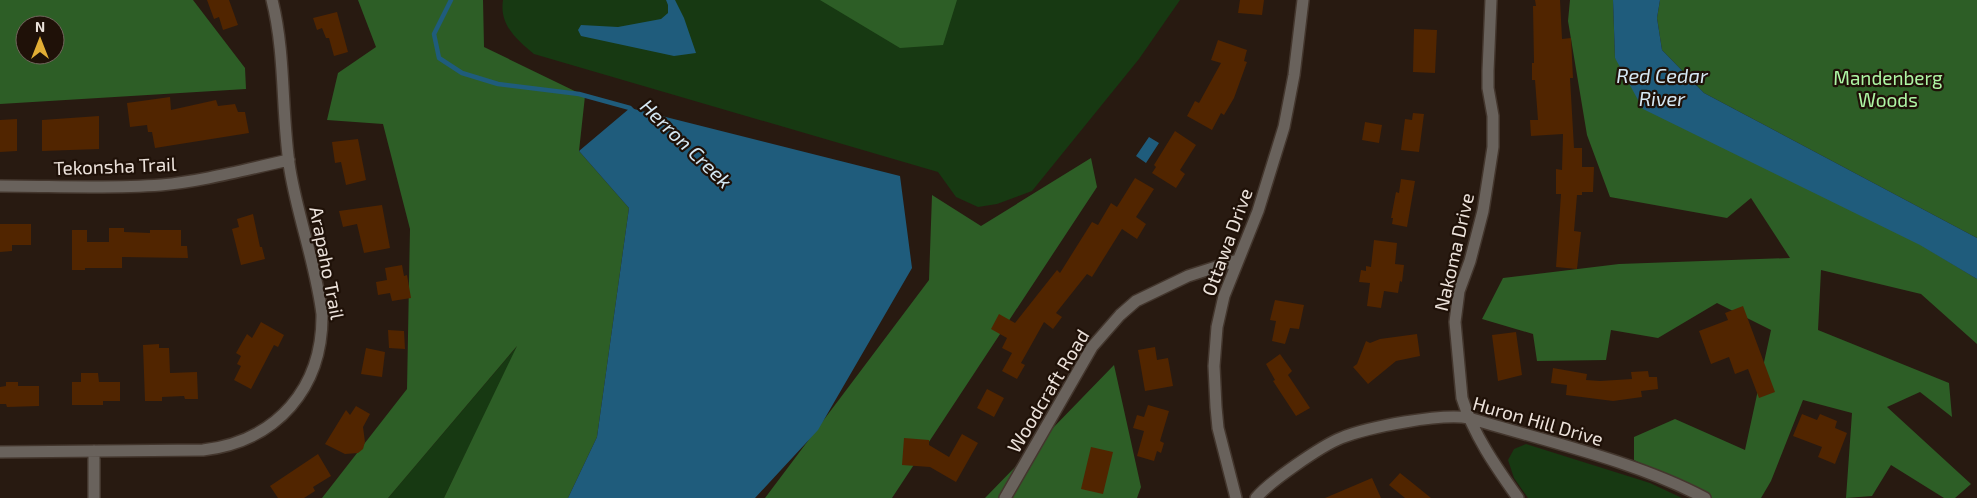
<svg xmlns="http://www.w3.org/2000/svg" width="1977" height="498" font-family="'Exo 2',sans-serif">
	<style>
		.green { fill: #173912 }
		.forest { fill: #2d5e26; fill-rule: evenodd }
		.water { fill: #1f5c7c }
		.lines { fill: none; stroke-linecap: round; stroke-linejoin: round }
		.stream { stroke: #1f5c7c; stroke-width: 4.5 }
		.building { fill: #512500 }
		.street-casing { stroke: #43362d; stroke-width: 14 }
		.street { stroke: #69625c; stroke-width: 11 }
		.labels { text-anchor: middle; stroke-width: 4.5; stroke-linejoin: round; paint-order: stroke }
		.park-label { font-size: 19px; fill: #aef6a4; stroke: #1f1108 }
		.street-label { font-size: 19px; fill: #ece2db; stroke: #1f1108 }
		.water-label { font-size: 20px; font-style: italic; fill: #d5e8f4; stroke: #1f1108 }
	</style>
	<rect width="100%" height="100%" fill="#281a11"/>
	<path class="green" d="M 503,0 L 1180,0 L 1139,59 L 1032,191 L 997,204 L 978,207 L 956,197 L 938,172 L 534,54 C 517,40 499,25 503,0 Z
		M 519,344 L 444,498 L 388,498 Z
		M 1526,444 L 1650,483 L 1682,498 L 1528,498 L 1514,478 L 1508,460 L 1514,449 Z"/>
	<path class="forest" d="M 0,0 L 193,0 L 245,68 L 246,89 L 0,104 ZM 25,25 L 55,25 L 55,55 L 25,55 Z
		M 358,0 L 483,0 L 484,47 L 585,96 L 579,151 L 629,208 L 597,437 L 568,498 L 444,498 L 517,346 L 388,498 L 322,498 L 407,389 L 410,229 L 383,124 L 327,120 L 338,73 L 376,47 Z
		M 820,0 L 957,0 L 943,45 L 900,48 Z
		M 1570,0 L 1613,0 L 1615,58 L 1977,279 L 1977,344 L 1921,294 L 1821,270 L 1818,330 L 1949,383 L 1952,417 L 1920,392 L 1887,407 L 1971,484 L 1955,498 L 1944,498 L 1891,465 L 1872,496 L 1846,498 L 1852,413 L 1803,400 L 1771,481 L 1761,498 L 1710,498 L 1634,460 L 1634,437 L 1675,419 L 1745,450 L 1771,330 L 1717,303 L 1658,338 L 1611,330 L 1606,360 L 1537,361 L 1533,334 L 1482,319 L 1503,278 L 1619,264 L 1790,258 L 1751,198 L 1727,218 L 1610,197 L 1587,135 L 1568,21 Z
		M 1660,0 L 1977,0 L 1977,238 L 1704,93 L 1662,50 L 1657,18 Z
		M 1091,158 L 1097,187 L 892,498 L 765,498 L 929,280 L 932,195 L 981,226 Z
		M 1114,365 L 1141,487 L 1137,498 L 985,498 Z"/>
	<path class="water" d="M 666,0 L 675,0 L 684,18 L 696,53 L 674,56 L 581,36 L 578,30 L 581,25 L 618,27 L 661,19 L 668,13 L 668,5 Z
		M 1613,0 L 1660,0 L 1657,18 L 1662,50 L 1704,93 L 1977,238 L 1977,279 L 1920,245 L 1643,109 L 1615,58 Z
		M 630,108 L 900,176 L 912,268 L 818,430 L 755,498 L 568,498 L 597,437 L 629,208 L 579,151 Z
		M 1149,137 L 1159,143 L 1146,163 L 1136,156 Z"/>
	<g class="lines">
		<path class="stream" d="M 451,0 L 434,34 L 439,58 L 462,73 L 498,84 L 579,94 L 630,108 L 634,112"/>
	</g>
	<path class="building" d="M 207,0 L 229,0 L 238,25 L 223,30 L 219,17 L 214,19 Z
		M 1240,0 L 1264,0 L 1262,15 L 1238,13 Z
		M 1535,0 L 1560,0 L 1562,39 L 1571,38 L 1573,78 L 1570,78 L 1574,148 L 1582,148 L 1582,167 L 1594,167 L 1593,192 L 1582,192 L 1582,195 L 1577,195 L 1574,231 L 1581,232 L 1577,269 L 1556,267 L 1561,194 L 1556,194 L 1556,169 L 1562,170 L 1563,134 L 1531,136 L 1530,120 L 1538,120 L 1535,80 L 1532,80 L 1532,63 L 1534,63 L 1533,6 L 1536,6 Z
		M 337,12 L 348,52 L 334,56 L 329,38 L 326,38 L 322,28 L 317,30 L 313,18 Z
		M 1414,29 L 1437,30 L 1435,73 L 1413,72 Z
		M 1218,40 L 1247,50 L 1244,61 L 1247,62 L 1234,98 L 1224,115 L 1221,113 L 1212,130 L 1187,116 L 1195,101 L 1199,103 L 1221,63 L 1211,60 Z
		M 170,97 L 171,110 L 216,100 L 218,106 L 235,104 L 238,112 L 245,112 L 249,133 L 155,148 L 152,132 L 148,132 L 147,125 L 130,127 L 127,103 Z
		M 1413,113 L 1424,114 L 1419,152 L 1401,150 L 1405,119 L 1412,120 Z
		M 99,116 L 99,149 L 42,151 L 42,120 Z
		M 17,119 L 17,151 L 0,152 L 0,120 Z
		M 1365,122 L 1382,125 L 1379,143 L 1362,140 Z
		M 1175,131 L 1196,145 L 1180,170 L 1185,174 L 1176,188 L 1152,173 L 1156,167 L 1154,165 Z
		M 358,139 L 366,180 L 346,185 L 341,162 L 335,163 L 332,142 Z
		M 1135,178 L 1154,189 L 1136,217 L 1146,224 L 1137,239 L 1122,229 L 1092,277 L 1087,274 L 1056,313 L 1062,317 L 1053,329 L 1044,322 L 1021,363 L 1025,365 L 1017,379 L 1002,371 L 1012,353 L 1002,348 L 1007,338 L 991,329 L 999,314 L 1015,323 L 1057,270 L 1060,273 L 1092,222 L 1098,225 L 1111,203 L 1117,207 Z
		M 1401,179 L 1415,181 L 1407,227 L 1392,224 L 1393,218 L 1391,218 L 1396,192 L 1399,193 Z
		M 382,205 L 390,248 L 364,253 L 357,224 L 343,227 L 339,211 Z
		M 253,214 L 260,247 L 262,247 L 265,259 L 241,265 L 232,229 L 239,227 L 237,219 Z
		M 0,224 L 31,224 L 31,245 L 12,245 L 12,251 L 0,252 Z
		M 109,228 L 124,228 L 124,232 L 150,233 L 150,230 L 181,230 L 181,246 L 187,246 L 188,258 L 122,257 L 122,268 L 85,268 L 85,270 L 72,270 L 72,230 L 87,230 L 87,242 L 109,242 Z
		M 1374,240 L 1397,243 L 1395,264 L 1404,265 L 1402,282 L 1400,281 L 1398,293 L 1384,291 L 1381,308 L 1367,306 L 1370,283 L 1359,282 L 1361,270 L 1366,271 L 1366,266 L 1371,267 Z
		M 402,265 L 404,276 L 407,275 L 411,298 L 392,301 L 390,293 L 378,295 L 376,282 L 387,280 L 385,268 Z
		M 1275,300 L 1304,305 L 1299,329 L 1290,328 L 1285,344 L 1272,341 L 1276,321 L 1270,320 Z
		M 1743,306 L 1775,392 L 1759,398 L 1748,369 L 1735,374 L 1729,357 L 1711,364 L 1699,331 L 1728,320 L 1725,313 Z
		M 261,322 L 284,335 L 278,347 L 274,345 L 251,389 L 234,380 L 241,366 L 237,364 L 241,356 L 236,353 L 247,334 L 252,338 Z
		M 388,330 L 404,331 L 405,349 L 389,348 Z
		M 1516,332 L 1522,375 L 1498,381 L 1492,335 Z
		M 1417,334 L 1420,356 L 1396,361 L 1368,384 L 1353,367 L 1357,364 L 1366,341 L 1370,343 L 1380,339 Z
		M 159,344 L 159,348 L 169,348 L 170,373 L 197,372 L 198,399 L 185,399 L 184,396 L 162,397 L 162,401 L 145,401 L 143,345 Z
		M 1155,347 L 1157,360 L 1168,358 L 1173,386 L 1145,391 L 1138,350 Z
		M 366,348 L 385,352 L 382,377 L 361,374 Z
		M 1280,354 L 1292,371 L 1288,375 L 1310,408 L 1296,416 L 1273,381 L 1275,380 L 1266,364 Z
		M 1553,368 L 1587,374 L 1586,380 L 1600,381 L 1632,379 L 1631,372 L 1648,371 L 1649,377 L 1657,377 L 1658,389 L 1641,391 L 1642,397 L 1613,401 L 1566,395 L 1567,385 L 1551,383 Z
		M 81,373 L 98,373 L 99,382 L 120,382 L 120,401 L 103,401 L 103,405 L 72,405 L 72,382 L 81,382 Z
		M 6,382 L 18,382 L 18,386 L 39,386 L 39,406 L 7,407 L 6,404 L 0,404 L 0,387 L 6,386 Z
		M 987,389 L 1004,398 L 994,417 L 977,408 Z
		M 1148,405 L 1169,411 L 1160,441 L 1164,443 L 1161,453 L 1157,451 L 1154,461 L 1137,456 L 1144,431 L 1133,428 L 1137,415 L 1144,417 Z
		M 356,406 L 370,414 L 363,427 L 365,442 L 363,449 L 358,453 L 345,454 L 325,444 L 346,410 L 350,415 Z
		M 1802,414 L 1817,420 L 1820,414 L 1837,421 L 1835,428 L 1847,433 L 1835,464 L 1818,457 L 1822,447 L 1793,436 Z
		M 962,434 L 978,443 L 956,482 L 930,467 L 902,465 L 904,438 L 929,440 L 929,445 L 949,457 Z
		M 1091,447 L 1113,452 L 1103,494 L 1081,489 Z
		M 318,454 L 331,476 L 313,487 L 315,491 L 304,498 L 278,498 L 270,486 Z
		M 1400,473 L 1415,485 L 1431,498 L 1405,498 L 1389,485 Z
		M 1372,478 L 1381,498 L 1325,498 Z"/>
	<g class="lines">
		<defs>
			<path id="street" d="M 1491,0 L 1488,71 L 1488,88 L 1493,116 L 1493,147 L 1483,211 L 1470,261 L 1459,291 L 1455,322 L 1462,398 C 1473,434 1496,467 1518,498
				M 0,186 C 53,186 108,189 161,185 C 204,181 247,169 289,160
				M 94,451 L 94,498
				M 0,452 L 203,450 C 277,441 323,388 322,314 C 316,265 298,218 290,170 C 281,114 286,55 272,0
				M 1005,498 L 1092,347 L 1120,315 L 1136,301 L 1188,276 L 1238,260
				M 1236,498 L 1218,428 L 1216,407 L 1214,366 L 1217,327 L 1224,296 L 1258,211 L 1284,127 L 1294,75 L 1303,0
				M 1256,498 C 1269,482 1321,446 1341,438 C 1368,427 1441,413 1469,418 C 1545,441 1635,461 1705,498"/>
		</defs>
		<use href="#street" class="street-casing"/>
		<use href="#street" class="street"/>
	</g>
	<g class="labels">
		<g class="park-label">
			<text x="1888" y="85">Mandenberg<tspan x="1888" dy="22">Woods</tspan></text>
		</g>
		<g class="street-label">
			<text transform="translate(115 166) rotate(-2)" y="7">Tekonsha Trail</text>
			<text transform="translate(1227 242) rotate(-70)" y="7">Ottawa Drive</text>
			<text transform="translate(1454 252) rotate(-77)" y="7">Nakoma Drive</text>
			<text transform="translate(327 263) rotate(79)" y="7">Arapaho Trail</text>
			<text transform="translate(1048 391) rotate(-59)" y="7">Woodcraft Road</text>
			<text transform="translate(1538 421) rotate(16)" y="7">Huron Hill Drive</text>
		</g>
		<g class="water-label">
			<text x="1662" y="83">Red Cedar<tspan x="1662" dy="23">River</tspan></text>
			<text transform="translate(686 144) rotate(44)" y="7">Herron Creek</text>
		</g>
	</g>
	<g transform="translate(40 40)"><circle r="24" fill="#1f1108" stroke="#71655c"/>
	<path d="M0-4L9 19L0 12L-9 19Z" fill="#e3ae35"/>
	<text y="-8" font-size="14" font-weight="bold" text-anchor="middle" fill="#ece2db">N</text>
	</g>
</svg>
